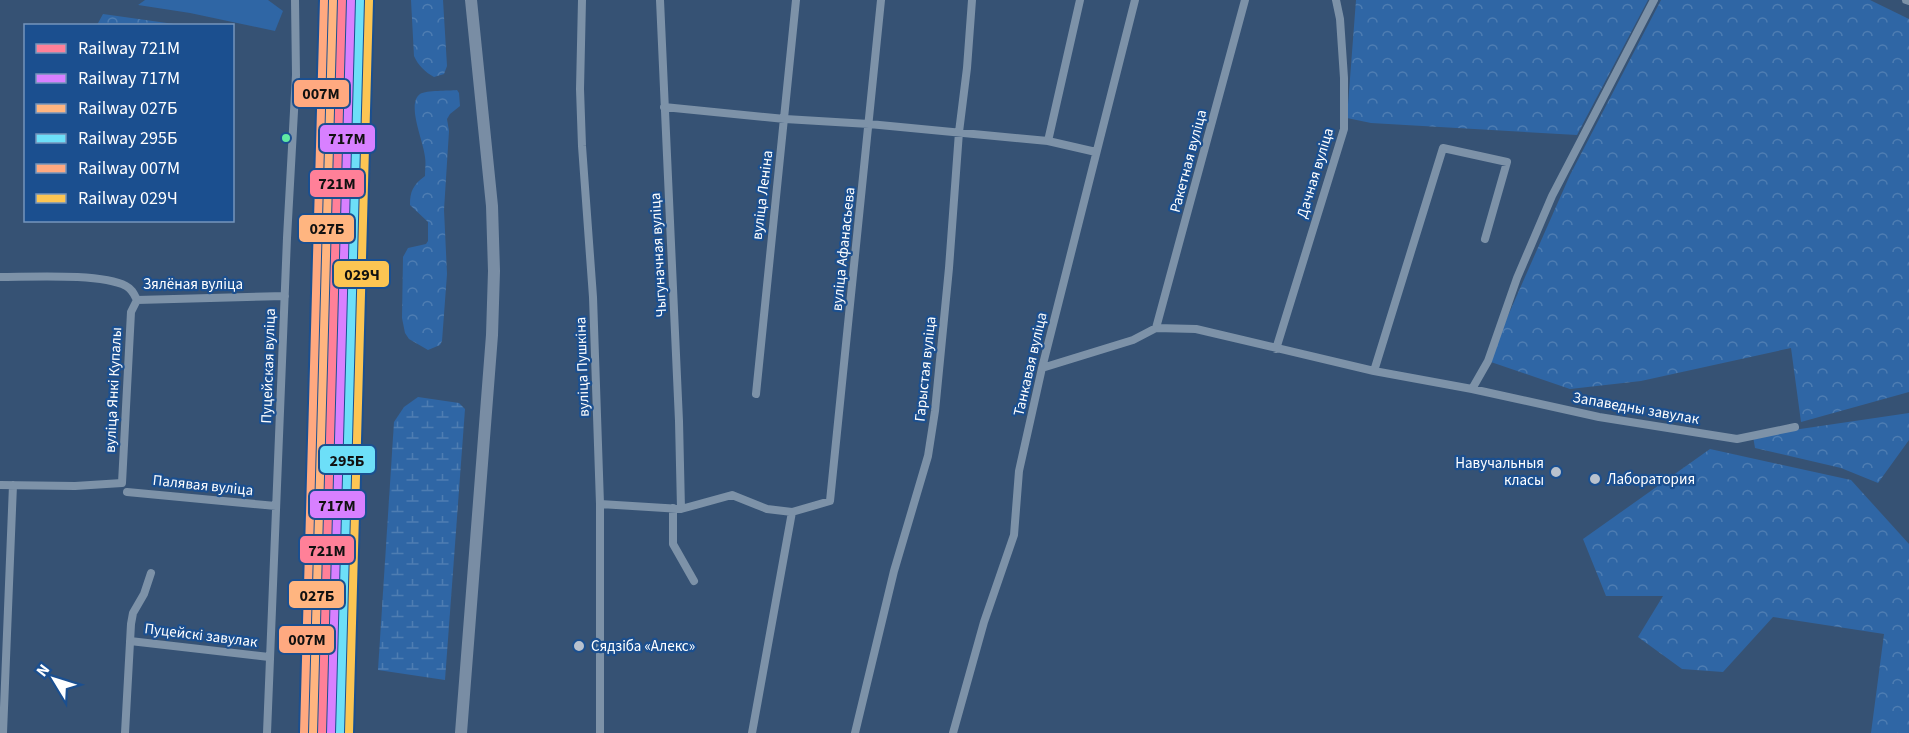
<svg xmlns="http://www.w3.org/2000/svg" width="1909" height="733" font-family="'Source Sans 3',sans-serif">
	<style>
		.grass { fill: #2f66a5 }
		.forest { fill: url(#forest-crowns) }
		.wetland { fill: url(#wetland-marsh) }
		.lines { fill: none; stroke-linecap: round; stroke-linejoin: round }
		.street { stroke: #7d92a8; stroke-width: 8 }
		.secondary { stroke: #798da4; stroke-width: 12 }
		.rail { stroke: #7e92a7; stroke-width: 2; stroke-dasharray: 10 4.5; stroke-linecap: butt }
		.rail-1-casing { stroke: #1b4f8f; stroke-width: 12 }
		.rail-2-casing { stroke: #1b4f8f; stroke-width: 12 }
		.rail-3-casing { stroke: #1b4f8f; stroke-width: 12 }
		.rail-4-casing { stroke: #1b4f8f; stroke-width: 12 }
		.rail-5-casing { stroke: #1b4f8f; stroke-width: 12 }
		.rail-6-casing { stroke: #1b4f8f; stroke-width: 12 }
		.rail-1 { stroke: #ff8098; stroke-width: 8 }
		.rail-2 { stroke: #d880ff; stroke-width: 8 }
		.rail-3 { stroke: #ffb580; stroke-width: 8 }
		.rail-4 { stroke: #6ddff8; stroke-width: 8 }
		.rail-5 { stroke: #ffa980; stroke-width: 8 }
		.rail-6 { stroke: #fcc553; stroke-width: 8 }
		.bus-dot { fill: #60e9a3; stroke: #1b4f8f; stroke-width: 2 }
		.poi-dot { fill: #b9c2ce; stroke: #1b4f8f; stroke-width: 2 }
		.labels { text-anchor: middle; stroke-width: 4.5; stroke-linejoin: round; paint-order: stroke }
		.street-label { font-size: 15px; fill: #fff; stroke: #1b4f8f }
		.poi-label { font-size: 15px; fill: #fff; stroke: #1b4f8f; text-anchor: start }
		.line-badge { stroke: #1b4f8f; stroke-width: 2 }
		.pale-badge-label { font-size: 16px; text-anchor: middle; font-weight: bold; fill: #111 }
	</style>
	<defs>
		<pattern id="forest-crowns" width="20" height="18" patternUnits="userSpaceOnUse" patternTransform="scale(1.5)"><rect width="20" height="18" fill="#2f66a5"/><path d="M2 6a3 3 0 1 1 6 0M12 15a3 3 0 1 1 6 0" fill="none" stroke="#4e7db2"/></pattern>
		<pattern id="wetland-marsh" width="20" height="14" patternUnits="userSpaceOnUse" patternTransform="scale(1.5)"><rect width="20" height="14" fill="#2f66a5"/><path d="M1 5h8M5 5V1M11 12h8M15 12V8" fill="none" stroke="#4e7db2"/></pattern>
	</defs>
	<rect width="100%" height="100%" fill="#365274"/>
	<path class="grass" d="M 145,0 L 268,0 L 283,11 L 275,31 L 190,13 L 138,5 Z"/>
	<path class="forest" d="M 411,0 L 443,0 L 447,66 L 444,74 L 434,77 C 425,72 418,65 414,56 Z
		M 1356,0 L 1648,0 L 1577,135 L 1371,123 L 1347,118 Z
		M 1661,0 L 1870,0 L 1909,19 L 1909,392 L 1801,422 L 1791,348 L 1641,381 L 1570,389 L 1488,361 L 1570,175 Z
		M 103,14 L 181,25 L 97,25 Z
		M 457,90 L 459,93 L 460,106 L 450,114 L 447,119 L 449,131 L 444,210 L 447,274 L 442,341 L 440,345 L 428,350 L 409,339 L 405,333 L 402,318 L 403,257 L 408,248 L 426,244 L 428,241 L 428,222 L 410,205 C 410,191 413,185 425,176 C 425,169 426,163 425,157 C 424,142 406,104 420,94 C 427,90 448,91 457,90 Z
		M 1909,413 L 1909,440 L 1878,483 L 1841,468 L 1755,448 L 1753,436 Z
		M 1710,449 L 1851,480 L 1909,544 L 1909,733 L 1871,733 L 1884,634 L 1773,617 L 1723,672 L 1682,669 L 1638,637 L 1663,596 L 1606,596 L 1583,539 Z"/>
	<path class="wetland" d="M 418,397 L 459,403 L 465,409 L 445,680 L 378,670 L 394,422 L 404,407 Z"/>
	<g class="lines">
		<path class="street" d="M 582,0 L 580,89 L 582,146 L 593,297 L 600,504 L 600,733
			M 660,0 L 679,421 L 681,509
			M 1906,0 L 1909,1
			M 664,107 L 785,119 L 869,124 L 1048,141 L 1096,152
			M 1048,141 L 1080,0
			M 0,277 C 31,277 101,273 126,286 C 132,289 134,294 137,300
			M 137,300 L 285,296
			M 1156,328 L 1245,0
			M 1276,349 L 1344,129 L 1344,78 L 1340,19 L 1336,0
			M 1042,368 L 1133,340 L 1156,328 L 1196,329 L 1374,371 L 1472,389 L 1599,417 L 1737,439 L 1795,427
			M 1374,371 L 1443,148 L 1507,162 L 1485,239
			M 1472,389 L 1488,361 L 1517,278 L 1552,196 L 1654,0
			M 756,394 L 796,0
			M 0,485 L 75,486 L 122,483 L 131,312 L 137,300
			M 127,492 L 276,506
			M 600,504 L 681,509 L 732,495 L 767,509 L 792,512 L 830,501 L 881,0
			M 673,508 L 673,544 L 694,581
			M 130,641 L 269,657
			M 3,733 L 13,485
			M 125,733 L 131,624 L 133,613 L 144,594 L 151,573
			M 267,733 L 287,238 L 296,75 L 295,0
			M 752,733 L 792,512
			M 855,733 L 894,571 L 928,456 L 935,411 L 949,268 L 959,132 L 967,68 L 972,0
			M 953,733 L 984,622 L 1014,535 L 1019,471 L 1042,368 L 1135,0"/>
		<path class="secondary" d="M 461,733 L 492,335 L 494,271 L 492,206 L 471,0"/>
		<path class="rail" d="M 349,644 L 351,542"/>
		<defs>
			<path id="rail-1" d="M 322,733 L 342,0"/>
			<path id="rail-2" d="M 331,733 L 351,0"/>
			<path id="rail-3" d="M 313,733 L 333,0"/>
			<path id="rail-4" d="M 340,733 L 360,0"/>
			<path id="rail-5" d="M 304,733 L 324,0"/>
			<path id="rail-6" d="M 349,733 L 369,1"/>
		</defs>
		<use href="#rail-1" class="rail-1-casing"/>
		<use href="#rail-2" class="rail-2-casing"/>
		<use href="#rail-3" class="rail-3-casing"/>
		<use href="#rail-4" class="rail-4-casing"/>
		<use href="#rail-5" class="rail-5-casing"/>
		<use href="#rail-6" class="rail-6-casing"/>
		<use href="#rail-1" class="rail-1"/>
		<use href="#rail-2" class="rail-2"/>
		<use href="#rail-3" class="rail-3"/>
		<use href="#rail-4" class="rail-4"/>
		<use href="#rail-5" class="rail-5"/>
		<use href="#rail-6" class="rail-6"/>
	</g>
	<circle class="bus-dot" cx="286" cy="138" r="5"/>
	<g class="poi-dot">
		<circle cx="1556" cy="472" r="6"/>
		<circle cx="1595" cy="479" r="6"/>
		<circle cx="579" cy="646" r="6"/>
	</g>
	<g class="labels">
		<g class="street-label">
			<text transform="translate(1188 161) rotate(-75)" y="5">Ракетная вуліца</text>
			<text transform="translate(1315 173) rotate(-73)" y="5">Дачная вуліца</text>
			<text transform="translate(762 195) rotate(-83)" y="5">вуліца Леніна</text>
			<text transform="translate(843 249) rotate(-84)" y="5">вуліца Афанасьева</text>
			<text transform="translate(658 255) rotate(-93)" y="5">Чыгуначная вуліца</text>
			<text x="193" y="289">Зялёная вуліца</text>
			<text transform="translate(1030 364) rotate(-77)" y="5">Танкавая вуліца</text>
			<text transform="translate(268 366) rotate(-88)" y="5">Пуцейская вуліца</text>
			<text transform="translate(582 367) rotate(-92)" y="5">вуліца Пушкіна</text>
			<text transform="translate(925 369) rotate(-84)" y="5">Гарыстая вуліца</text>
			<text transform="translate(113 390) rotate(-87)" y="5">вуліца Янкі Купалы</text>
			<text transform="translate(1636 408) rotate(10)" y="5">Запаведны завулак</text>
			<text transform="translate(203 485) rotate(6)" y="5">Палявая вуліца</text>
			<text transform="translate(201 635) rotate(7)" y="5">Пуцейскі завулак</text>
		</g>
		<g class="poi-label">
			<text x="1544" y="468" text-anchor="end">Навучальныя<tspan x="1544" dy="17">класы</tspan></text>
			<text x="1607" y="484">Лаборатория</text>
			<text x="591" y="651">Сядзіба «Алекс»</text>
		</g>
	</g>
	<g class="line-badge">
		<rect x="293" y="79" width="57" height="29" rx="6" fill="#ffa980"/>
		<rect x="319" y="124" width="57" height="29" rx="6" fill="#d880ff"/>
		<rect x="309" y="169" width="56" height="29" rx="6" fill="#ff8098"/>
		<rect x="298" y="214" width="57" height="29" rx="6" fill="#ffb580"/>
		<rect x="333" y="260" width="57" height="28" rx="6" fill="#fcc553"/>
		<rect x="319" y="445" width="57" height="29" rx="6" fill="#6ddff8"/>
		<rect x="309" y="490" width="57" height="29" rx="6" fill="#d880ff"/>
		<rect x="299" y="535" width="56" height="29" rx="6" fill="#ff8098"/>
		<rect x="288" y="580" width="57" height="29" rx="6" fill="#ffb580"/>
		<rect x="278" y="625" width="57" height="29" rx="6" fill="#ffa980"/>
	</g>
	<g class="pale-badge-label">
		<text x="321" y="99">007М</text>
		<text x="347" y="144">717М</text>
		<text x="337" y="189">721М</text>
		<text x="327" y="234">027Б</text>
		<text x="362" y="280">029Ч</text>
		<text x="347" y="466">295Б</text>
		<text x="337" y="511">717М</text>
		<text x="327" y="556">721М</text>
		<text x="317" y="601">027Б</text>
		<text x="307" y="645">007М</text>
	</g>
	<rect x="24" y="24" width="210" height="198" fill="#1b4f8f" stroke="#7695bc" stroke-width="1.5"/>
	<rect x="36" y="44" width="30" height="9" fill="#ff8098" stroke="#7695bc" stroke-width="1.5"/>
	<text x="78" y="54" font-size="18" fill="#ffffff">Railway 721М</text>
	<rect x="36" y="74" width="30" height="9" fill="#d880ff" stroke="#7695bc" stroke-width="1.5"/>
	<text x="78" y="84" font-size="18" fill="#ffffff">Railway 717М</text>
	<rect x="36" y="104" width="30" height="9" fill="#ffb580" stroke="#7695bc" stroke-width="1.5"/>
	<text x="78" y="114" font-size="18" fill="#ffffff">Railway 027Б</text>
	<rect x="36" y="134" width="30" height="9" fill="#6ddff8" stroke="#7695bc" stroke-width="1.5"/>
	<text x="78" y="144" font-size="18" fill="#ffffff">Railway 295Б</text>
	<rect x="36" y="164" width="30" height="9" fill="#ffa980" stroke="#7695bc" stroke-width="1.5"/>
	<text x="78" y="174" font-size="18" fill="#ffffff">Railway 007М</text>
	<rect x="36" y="194" width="30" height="9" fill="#fcc553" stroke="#7695bc" stroke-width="1.5"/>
	<text x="78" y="204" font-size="18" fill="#ffffff">Railway 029Ч</text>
	<g transform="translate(54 679) rotate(308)" stroke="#1b4f8f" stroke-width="4.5" paint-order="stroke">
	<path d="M0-4.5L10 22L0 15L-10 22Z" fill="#ffffff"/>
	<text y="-9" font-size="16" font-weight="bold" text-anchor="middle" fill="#ffffff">N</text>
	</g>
</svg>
